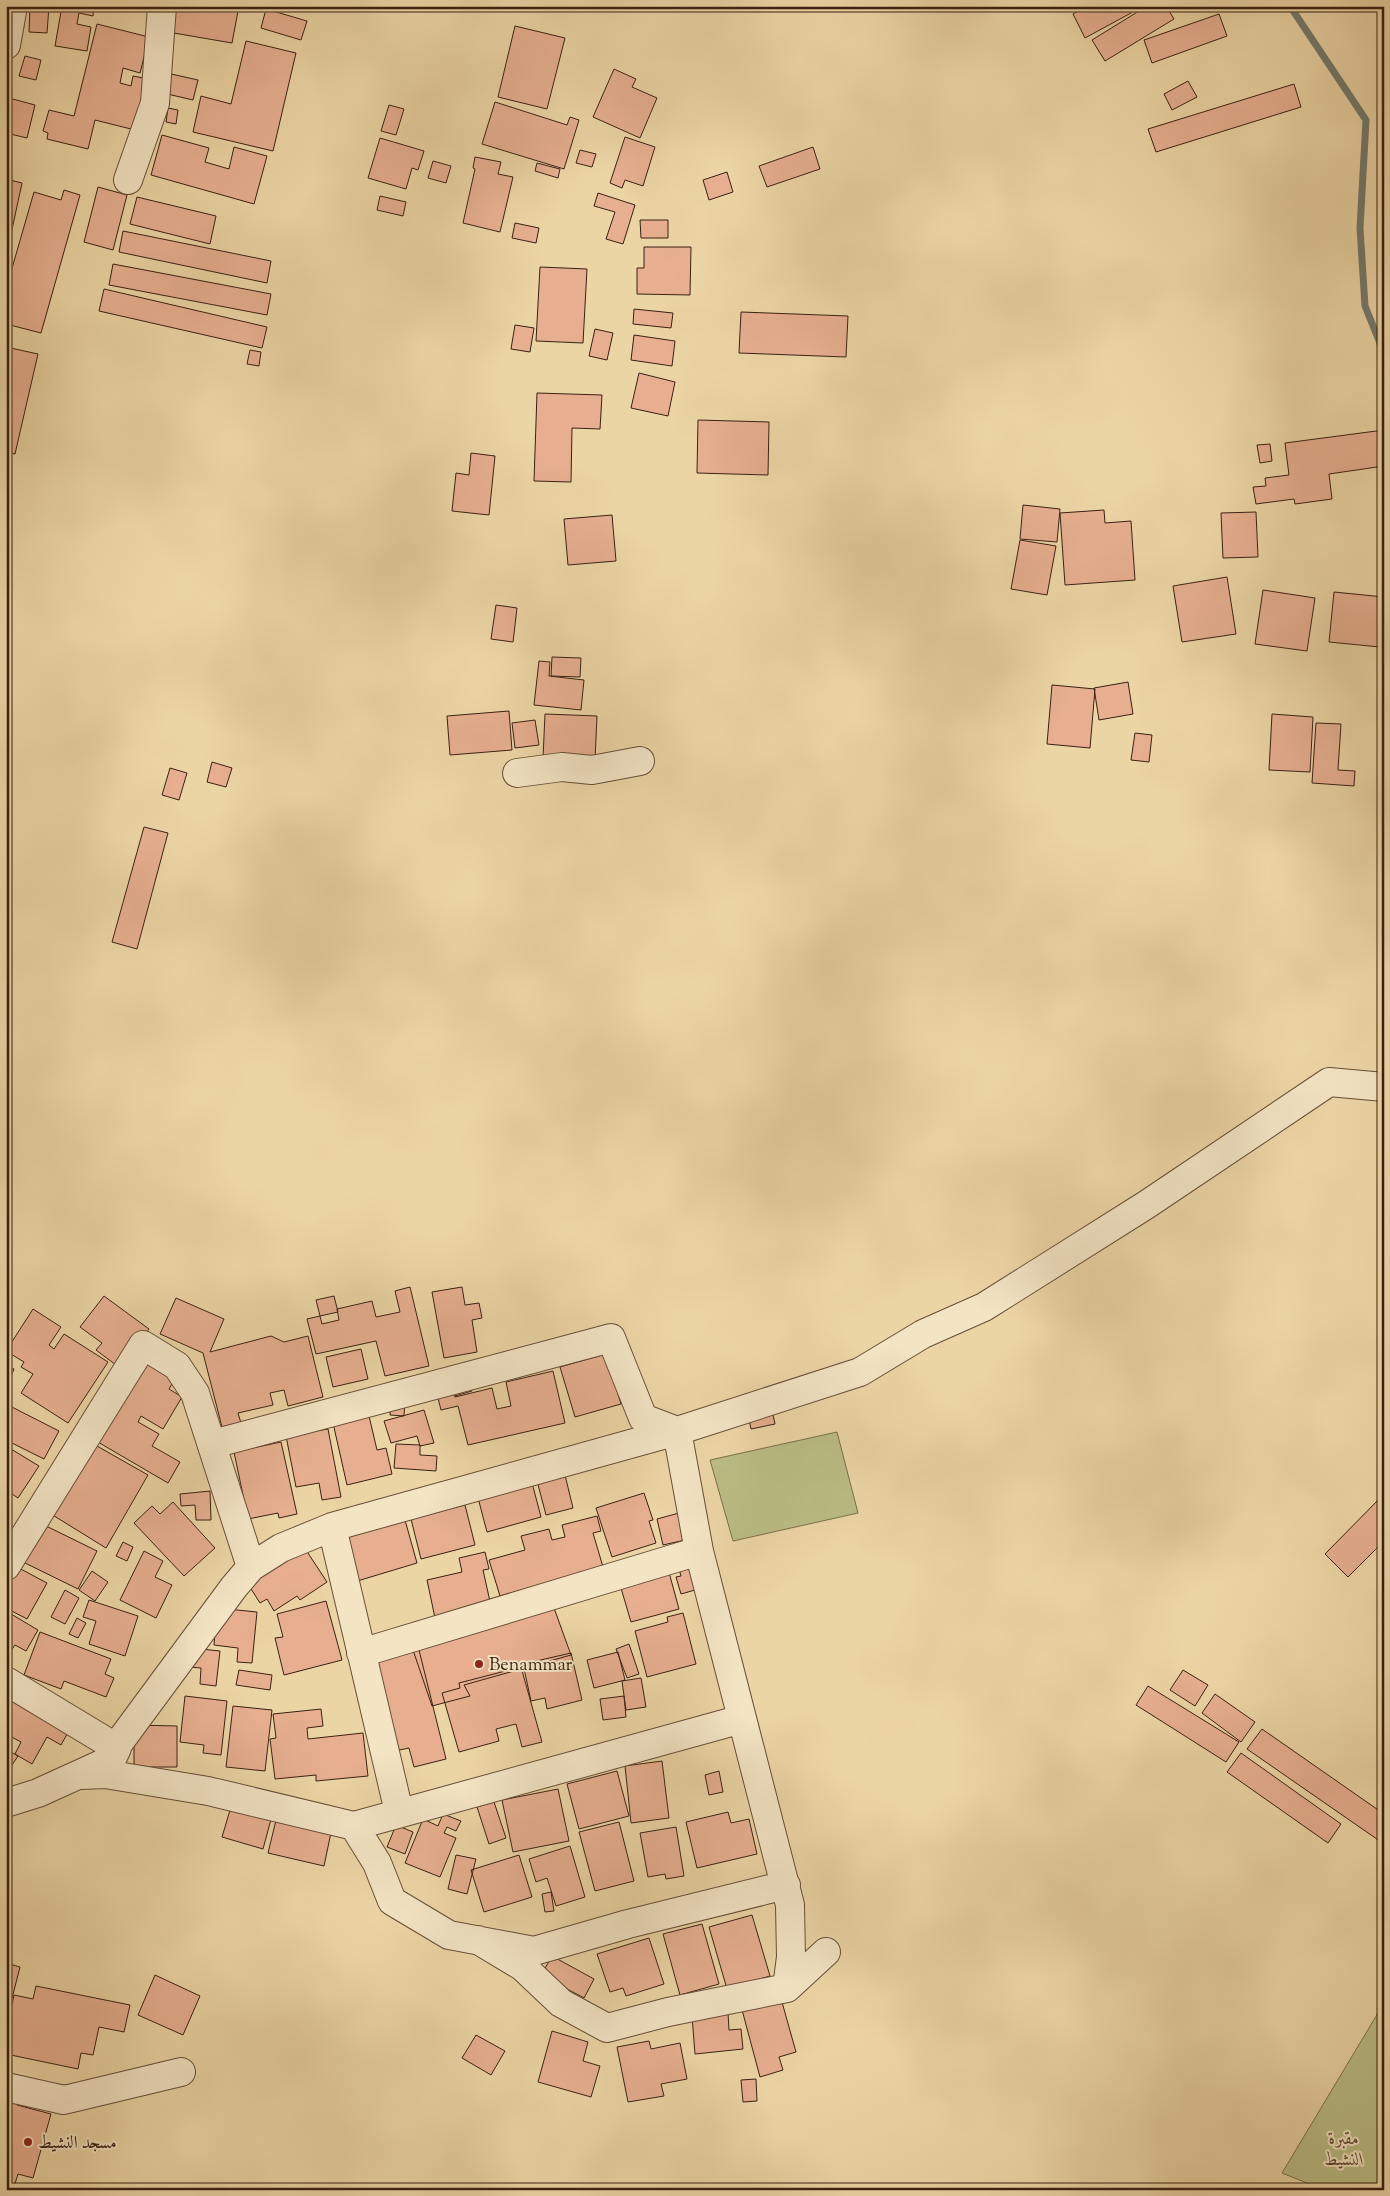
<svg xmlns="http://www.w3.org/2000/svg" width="1390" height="2196" font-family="'Sorts Mill Goudy',Amiri,serif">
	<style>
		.green { fill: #babd85; stroke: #7a6f4c }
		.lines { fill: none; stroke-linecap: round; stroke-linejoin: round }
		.stream { stroke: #737b70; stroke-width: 7 }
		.building { fill: #e7af90; stroke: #392112 }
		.minor-casing { stroke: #664e37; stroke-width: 30 }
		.minor { stroke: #f3e4c4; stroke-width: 28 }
		.poi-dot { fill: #8f2418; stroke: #f3e4c4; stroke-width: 2 }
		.labels { text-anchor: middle; stroke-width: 4; stroke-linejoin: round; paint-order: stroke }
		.poi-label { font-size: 18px; fill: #392112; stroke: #f3e4c4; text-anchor: start }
		.park-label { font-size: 18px; font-style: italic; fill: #59482f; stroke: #f3e4c4 }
	</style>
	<rect width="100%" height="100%" fill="#ecd5a5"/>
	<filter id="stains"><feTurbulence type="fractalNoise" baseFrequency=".004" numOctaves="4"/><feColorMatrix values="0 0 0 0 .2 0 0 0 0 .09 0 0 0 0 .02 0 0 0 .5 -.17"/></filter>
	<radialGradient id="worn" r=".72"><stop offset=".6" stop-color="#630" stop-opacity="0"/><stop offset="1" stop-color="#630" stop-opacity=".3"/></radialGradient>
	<path class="green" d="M 837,1432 L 858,1513 L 733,1541 L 710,1460 Z
		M 1384,2003 L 1384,2190 L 1324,2190 L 1282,2173 Z"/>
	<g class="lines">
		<path class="stream" d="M 1290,6 L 1366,120 L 1360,228 L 1365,306 L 1384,353"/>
	</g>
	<path class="building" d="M 30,6 L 49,6 L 47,33 L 29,32 Z
		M 62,6 L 94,6 L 93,16 L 79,13 L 77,24 L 91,27 L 87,51 L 55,46 Z
		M 112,6 L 141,6 L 140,11 Z
		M 173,6 L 239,6 L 232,43 L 168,32 Z
		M 1087,6 L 1142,6 L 1142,7 L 1085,38 L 1073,14 Z
		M 1147,6 L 1166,6 L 1174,19 L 1105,61 L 1092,40 Z
		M 266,9 L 307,21 L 301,40 L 261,28 Z
		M 1219,14 L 1227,36 L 1152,63 L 1144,40 Z
		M 97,24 L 149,37 L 140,73 L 123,68 L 120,83 L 131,86 L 133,76 L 148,79 L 135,130 L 95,120 L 88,149 L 47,139 L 48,133 L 43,131 L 49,110 L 74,116 Z
		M 515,26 L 565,38 L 547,109 L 498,97 Z
		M 246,41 L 296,53 L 273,151 L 193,132 L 201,96 L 231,104 Z
		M 25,56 L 41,60 L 36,80 L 19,76 Z
		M 614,69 L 636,79 L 632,87 L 657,98 L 640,138 L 593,117 Z
		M 167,73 L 198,80 L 193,100 L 163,93 Z
		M 1188,81 L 1197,97 L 1172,110 L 1164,94 Z
		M 1294,84 L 1301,107 L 1156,152 L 1148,129 Z
		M 9,98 L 35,105 L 27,138 L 6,133 L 6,109 Z
		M 495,102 L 567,125 L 570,117 L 579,120 L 564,169 L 482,144 Z
		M 389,105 L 404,109 L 396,135 L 381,131 Z
		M 168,108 L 178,110 L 176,124 L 166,122 Z
		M 162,135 L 209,148 L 205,162 L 229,169 L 234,147 L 267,156 L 254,204 L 151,175 Z
		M 625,137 L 655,147 L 643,186 L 625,180 L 622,188 L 610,183 Z
		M 380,138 L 424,151 L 418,170 L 412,168 L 406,189 L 368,178 Z
		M 813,147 L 820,169 L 767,187 L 759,166 Z
		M 580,150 L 596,154 L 592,167 L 576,163 Z
		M 475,157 L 501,162 L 498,174 L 513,177 L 500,232 L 463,223 L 475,169 L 473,168 Z
		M 433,161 L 451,166 L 446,183 L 428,178 Z
		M 537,163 L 560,169 L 558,178 L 535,171 Z
		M 727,172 L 733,192 L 709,200 L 703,180 Z
		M 6,179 L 22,183 L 8,248 L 6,248 Z
		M 98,187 L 127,195 L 113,250 L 84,242 Z
		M 64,190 L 80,195 L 41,333 L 6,324 L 6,289 L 34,192 L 61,200 Z
		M 598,193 L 635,205 L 623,244 L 606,239 L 615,212 L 594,206 Z
		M 380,196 L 406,202 L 403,216 L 377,210 Z
		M 137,197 L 216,216 L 210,244 L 130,224 Z
		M 640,220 L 668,220 L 668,238 L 641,238 Z
		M 515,223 L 539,228 L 536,243 L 512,238 Z
		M 123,231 L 271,261 L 267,283 L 119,252 Z
		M 644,247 L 691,247 L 690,295 L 637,294 L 637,268 L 644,268 Z
		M 113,264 L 271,294 L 267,315 L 109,285 Z
		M 540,267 L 587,269 L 583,343 L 536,341 Z
		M 104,289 L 267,327 L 262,348 L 99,311 Z
		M 634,309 L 673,313 L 671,328 L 633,324 Z
		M 741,312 L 848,316 L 846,357 L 739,353 Z
		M 515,325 L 534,328 L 530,352 L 511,349 Z
		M 595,329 L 613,333 L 607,360 L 589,356 Z
		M 634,335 L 675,341 L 672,366 L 631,360 Z
		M 6,347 L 38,354 L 15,454 L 6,452 Z
		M 250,350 L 261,352 L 259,366 L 247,364 Z
		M 639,373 L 675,382 L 668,416 L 631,408 Z
		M 537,393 L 602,395 L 600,429 L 572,428 L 571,482 L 534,481 Z
		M 698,420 L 769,422 L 768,475 L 697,473 Z
		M 1384,430 L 1384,466 L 1329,474 L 1332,499 L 1295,504 L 1294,499 L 1256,504 L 1253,487 L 1266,486 L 1265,478 L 1289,475 L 1285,443 Z
		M 1270,444 L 1272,461 L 1260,463 L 1257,445 Z
		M 471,453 L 495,456 L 489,515 L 452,511 L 456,473 L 469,475 Z
		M 1023,505 L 1060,509 L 1057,542 L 1020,539 Z
		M 1104,510 L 1105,523 L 1131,521 L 1135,580 L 1065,585 L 1060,513 Z
		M 1256,512 L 1258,557 L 1223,558 L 1221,513 Z
		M 612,515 L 616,561 L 568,565 L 564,519 Z
		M 1020,540 L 1056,546 L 1047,595 L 1011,589 Z
		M 1227,577 L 1236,634 L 1182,642 L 1173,586 Z
		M 1263,590 L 1315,598 L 1307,651 L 1255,644 Z
		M 1334,592 L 1384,597 L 1380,647 L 1329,642 Z
		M 496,605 L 517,608 L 513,642 L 491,639 Z
		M 552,657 L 581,658 L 580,677 L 551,676 Z
		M 539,661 L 550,662 L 549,676 L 584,680 L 581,710 L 534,705 Z
		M 1128,682 L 1133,714 L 1099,720 L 1094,688 Z
		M 1052,685 L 1095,689 L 1090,748 L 1047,744 Z
		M 509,711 L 512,750 L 450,755 L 447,716 Z
		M 545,714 L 597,716 L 595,760 L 543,758 Z
		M 1272,714 L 1313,717 L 1310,772 L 1269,770 Z
		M 535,720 L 539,745 L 515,748 L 512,723 Z
		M 1316,723 L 1341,724 L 1338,770 L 1355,771 L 1354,786 L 1312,783 Z
		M 1135,733 L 1152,735 L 1149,762 L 1131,760 Z
		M 212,762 L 232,768 L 226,787 L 207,782 Z
		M 170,768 L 187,773 L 179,800 L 162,795 Z
		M 144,827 L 168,833 L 137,949 L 112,942 Z
		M 410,1287 L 429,1366 L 385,1376 L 376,1341 L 316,1354 L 307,1319 L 320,1316 L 322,1324 L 339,1320 L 337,1309 L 372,1301 L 376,1317 L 400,1312 L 395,1291 Z
		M 462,1287 L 465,1305 L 479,1303 L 482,1318 L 472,1320 L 477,1352 L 444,1358 L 432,1292 Z
		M 104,1296 L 149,1329 L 120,1368 L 96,1350 L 102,1343 L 80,1327 Z
		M 334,1296 L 338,1312 L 320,1316 L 316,1300 Z
		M 176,1298 L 224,1319 L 210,1352 L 271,1336 L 284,1342 L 308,1336 L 323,1397 L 288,1406 L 284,1390 L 270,1393 L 273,1405 L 238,1413 L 241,1423 L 222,1427 L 203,1353 L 160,1334 Z
		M 33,1309 L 61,1327 L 49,1345 L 54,1349 L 64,1334 L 108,1362 L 68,1423 L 21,1393 L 33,1374 L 21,1367 L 24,1362 L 6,1351 Z
		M 361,1349 L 368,1379 L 333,1387 L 326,1357 Z
		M 606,1354 L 621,1404 L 575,1417 L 560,1367 Z
		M 139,1355 L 176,1377 L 169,1389 L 182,1397 L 163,1429 L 141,1416 L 138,1422 L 159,1434 L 152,1446 L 180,1462 L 168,1483 L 91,1438 Z
		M 6,1365 L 14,1369 L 6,1389 Z
		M 553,1371 L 565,1423 L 468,1445 L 458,1406 L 441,1410 L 436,1390 L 452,1386 L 455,1397 L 492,1388 L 497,1409 L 511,1406 L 506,1382 Z
		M 469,1381 L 472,1391 L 455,1396 L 452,1385 Z
		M 391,1400 L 405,1401 L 404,1416 L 390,1415 Z
		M 6,1404 L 59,1431 L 44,1459 L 6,1440 L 8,1418 L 6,1417 Z
		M 424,1410 L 434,1443 L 420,1446 L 417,1436 L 391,1443 L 384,1421 Z
		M 772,1410 L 775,1424 L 751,1429 L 748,1415 Z
		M 369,1416 L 377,1450 L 386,1448 L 392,1474 L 347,1485 L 333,1423 Z
		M 328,1429 L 341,1497 L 322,1500 L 319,1483 L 296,1487 L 286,1436 Z
		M 90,1442 L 148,1475 L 106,1548 L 51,1514 Z
		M 281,1442 L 297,1514 L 279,1518 L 278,1513 L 248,1519 L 234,1452 Z
		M 396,1444 L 420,1445 L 420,1455 L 437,1456 L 436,1471 L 394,1468 Z
		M 6,1446 L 39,1466 L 18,1498 L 6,1490 Z
		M 564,1471 L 573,1508 L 546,1515 L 536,1477 Z
		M 531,1479 L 541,1517 L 487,1532 L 477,1494 Z
		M 210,1491 L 211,1520 L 196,1520 L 195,1505 L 181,1506 L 180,1494 Z
		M 644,1493 L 653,1520 L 649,1521 L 656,1543 L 612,1557 L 596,1508 Z
		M 1384,1494 L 1384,1541 L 1348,1577 L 1325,1554 Z
		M 173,1502 L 215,1548 L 184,1576 L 134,1523 L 152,1506 L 160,1514 Z
		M 465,1505 L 475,1545 L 421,1559 L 411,1519 Z
		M 679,1513 L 685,1540 L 663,1545 L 657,1519 Z
		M 597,1516 L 601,1531 L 593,1533 L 603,1567 L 500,1596 L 489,1560 L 525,1550 L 521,1536 L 549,1529 L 552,1540 L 565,1537 L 562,1525 Z
		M 405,1520 L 417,1563 L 354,1582 L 342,1538 Z
		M 40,1523 L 97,1551 L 78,1589 L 21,1561 Z
		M 123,1542 L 133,1547 L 127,1561 L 116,1556 Z
		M 302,1544 L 327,1582 L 300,1600 L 297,1596 L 274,1611 L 267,1599 L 260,1603 L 246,1581 Z
		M 144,1551 L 163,1561 L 155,1577 L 172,1585 L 156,1618 L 120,1600 Z
		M 485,1552 L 489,1569 L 483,1570 L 491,1606 L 435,1618 L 427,1580 L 462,1572 L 459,1558 Z
		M 694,1561 L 702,1588 L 681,1594 L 676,1577 L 681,1576 L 678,1565 Z
		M 667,1565 L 679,1609 L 631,1622 L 618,1578 Z
		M 17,1567 L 47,1583 L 27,1619 L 6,1608 L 6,1587 Z
		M 92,1571 L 108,1582 L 95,1601 L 79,1590 Z
		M 65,1590 L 79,1598 L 65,1624 L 51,1617 Z
		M 89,1600 L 138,1616 L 125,1656 L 89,1644 L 96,1621 L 83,1617 Z
		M 326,1601 L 342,1660 L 284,1675 L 275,1638 L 283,1637 L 277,1614 Z
		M 217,1608 L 257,1612 L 252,1663 L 237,1662 L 238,1648 L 214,1645 Z
		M 554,1608 L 571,1655 L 464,1685 L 470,1696 L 432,1706 L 413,1650 Z
		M 6,1611 L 38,1630 L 26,1651 L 15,1645 L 8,1655 L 6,1654 Z
		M 683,1613 L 696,1664 L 647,1677 L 635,1631 L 668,1622 L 667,1617 Z
		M 77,1618 L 86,1623 L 78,1638 L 69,1634 Z
		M 40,1632 L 111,1659 L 105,1674 L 114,1678 L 106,1697 L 64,1681 L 61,1689 L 24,1675 Z
		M 629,1644 L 639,1674 L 627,1678 L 616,1649 Z
		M 191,1648 L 220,1651 L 216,1686 L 200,1684 L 201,1668 L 189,1667 Z
		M 419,1650 L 446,1759 L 414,1767 L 409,1748 L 390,1752 L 367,1663 Z
		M 618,1652 L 625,1680 L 594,1688 L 587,1660 Z
		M 571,1653 L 582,1700 L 547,1709 L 545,1698 L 531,1701 L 523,1664 Z
		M 521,1667 L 542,1742 L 522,1747 L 516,1724 L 496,1729 L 499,1741 L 459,1752 L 442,1693 L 460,1688 L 459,1683 Z
		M 239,1670 L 272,1675 L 270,1690 L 236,1685 Z
		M 1183,1670 L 1208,1685 L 1195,1706 L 1170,1690 Z
		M 641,1678 L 646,1707 L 626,1710 L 622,1681 Z
		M 1148,1686 L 1239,1742 L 1226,1762 L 1136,1705 Z
		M 1215,1694 L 1255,1722 L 1241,1742 L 1202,1713 Z
		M 185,1696 L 227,1701 L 221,1755 L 203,1753 L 204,1745 L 180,1742 Z
		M 624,1696 L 626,1717 L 603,1720 L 600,1699 Z
		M 6,1697 L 71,1727 L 61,1745 L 47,1737 L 32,1764 L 15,1754 L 21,1742 L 6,1734 Z
		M 233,1706 L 272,1710 L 265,1771 L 226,1767 Z
		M 321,1709 L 323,1726 L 307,1728 L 308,1739 L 363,1733 L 368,1776 L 316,1781 L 316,1775 L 275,1779 L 270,1739 L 276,1738 L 273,1714 Z
		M 134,1725 L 177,1726 L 177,1767 L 134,1767 Z
		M 1262,1729 L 1384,1814 L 1384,1844 L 1247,1749 Z
		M 6,1749 L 18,1756 L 10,1768 L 6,1767 Z
		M 1241,1753 L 1341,1824 L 1328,1843 L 1227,1772 Z
		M 662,1761 L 669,1818 L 631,1823 L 625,1766 Z
		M 617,1771 L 629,1816 L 579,1829 L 567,1784 Z
		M 719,1771 L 723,1792 L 709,1795 L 705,1775 Z
		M 558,1789 L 569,1841 L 513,1852 L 502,1800 Z
		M 233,1800 L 273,1812 L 263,1849 L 222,1837 Z
		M 494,1802 L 506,1838 L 489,1844 L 477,1807 Z
		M 728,1812 L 731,1823 L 749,1819 L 757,1854 L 697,1868 L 686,1822 Z
		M 443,1814 L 461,1821 L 456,1831 L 447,1827 L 444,1833 L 456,1838 L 440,1877 L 405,1863 L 423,1819 L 438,1826 Z
		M 277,1816 L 332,1828 L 324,1866 L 268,1853 Z
		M 619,1822 L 634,1881 L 595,1891 L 579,1832 Z
		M 396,1825 L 413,1832 L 405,1854 L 387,1847 Z
		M 676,1827 L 684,1876 L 666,1879 L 665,1874 L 648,1877 L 640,1833 Z
		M 570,1846 L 585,1897 L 556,1906 L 547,1878 L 536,1882 L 529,1859 Z
		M 456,1855 L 476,1859 L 467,1894 L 448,1889 Z
		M 519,1855 L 532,1897 L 484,1912 L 471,1870 Z
		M 551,1892 L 554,1911 L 545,1912 L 542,1894 Z
		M 752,1915 L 770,1976 L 727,1989 L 709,1927 Z
		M 702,1924 L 719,1984 L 680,1995 L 663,1934 Z
		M 649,1938 L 664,1984 L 626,1996 L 623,1988 L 610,1992 L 597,1954 Z
		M 552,1956 L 594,1979 L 584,1998 L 541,1975 Z
		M 6,1963 L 20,1967 L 6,2022 Z
		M 155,1975 L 200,1996 L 183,2035 L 138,2015 Z
		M 36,1986 L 130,2005 L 124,2032 L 99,2027 L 93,2055 L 81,2053 L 78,2069 L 6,2054 L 6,2032 L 14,1995 L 33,1999 Z
		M 780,1995 L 796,2052 L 779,2057 L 783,2070 L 760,2077 L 741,2006 Z
		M 728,2013 L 729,2030 L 741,2029 L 743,2049 L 695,2054 L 692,2016 Z
		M 552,2031 L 588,2042 L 583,2061 L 600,2066 L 591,2097 L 538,2082 Z
		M 476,2035 L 505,2051 L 491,2075 L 462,2058 Z
		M 649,2041 L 651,2049 L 680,2043 L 687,2079 L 661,2084 L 664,2096 L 628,2102 L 617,2047 Z
		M 756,2079 L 757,2101 L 743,2102 L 741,2080 Z
		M 6,2096 L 18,2100 L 17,2105 L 51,2114 L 33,2178 L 18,2174 L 13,2190 L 6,2190 Z"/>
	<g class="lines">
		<defs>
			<path id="minor" d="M 6,45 L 13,6
				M 128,180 L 155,103 L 162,6
				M 517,773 L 562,767 L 592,770 L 640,761
				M 213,1444 L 611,1338 L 643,1418 L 677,1431 L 699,1551 L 790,1905 L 791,1957 L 787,1988 L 668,2012 L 607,2028 L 561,2003 L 523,1967 L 478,1940
				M 332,1527 L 399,1812
				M 6,1566 L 143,1345 L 177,1366 L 195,1393 L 251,1567
				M 361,1653 L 699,1551
				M 6,1681 L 117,1748 L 109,1765
				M 81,1775 L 105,1774 L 208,1791 L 354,1826 L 377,1863 L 392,1901 L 449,1935 L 534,1951 L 628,1924 L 786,1885
				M 6,1803 L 38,1793 L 104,1763 L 234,1587 L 251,1567 L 281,1548 L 332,1527 L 677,1431 L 860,1372 L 923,1334 L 984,1307 L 1146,1205 L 1329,1082 L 1384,1087
				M 354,1826 L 742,1719
				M 787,1988 L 826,1952
				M 6,2087 L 64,2100 L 181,2072"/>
		</defs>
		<use href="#minor" class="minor-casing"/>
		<use href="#minor" class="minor"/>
	</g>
	<g class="poi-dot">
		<circle cx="479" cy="1664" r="5"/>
		<circle cx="28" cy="2142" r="5"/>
	</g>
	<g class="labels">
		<g class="poi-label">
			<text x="489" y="1670">Benammar</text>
			<text x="38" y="2148">مسجد النشيط</text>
		</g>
		<g class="park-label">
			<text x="1344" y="2144">مقبرة<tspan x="1344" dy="21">النشيط</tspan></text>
		</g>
	</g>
	<rect width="1390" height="2196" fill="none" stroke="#ecd5a5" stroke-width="25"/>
	<rect x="8" y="8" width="1375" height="2181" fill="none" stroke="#392112" stroke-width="2.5"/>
	<rect x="12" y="12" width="1365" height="2171" fill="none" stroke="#392112"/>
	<rect width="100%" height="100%" filter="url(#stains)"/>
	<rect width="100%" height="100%" fill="url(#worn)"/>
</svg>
